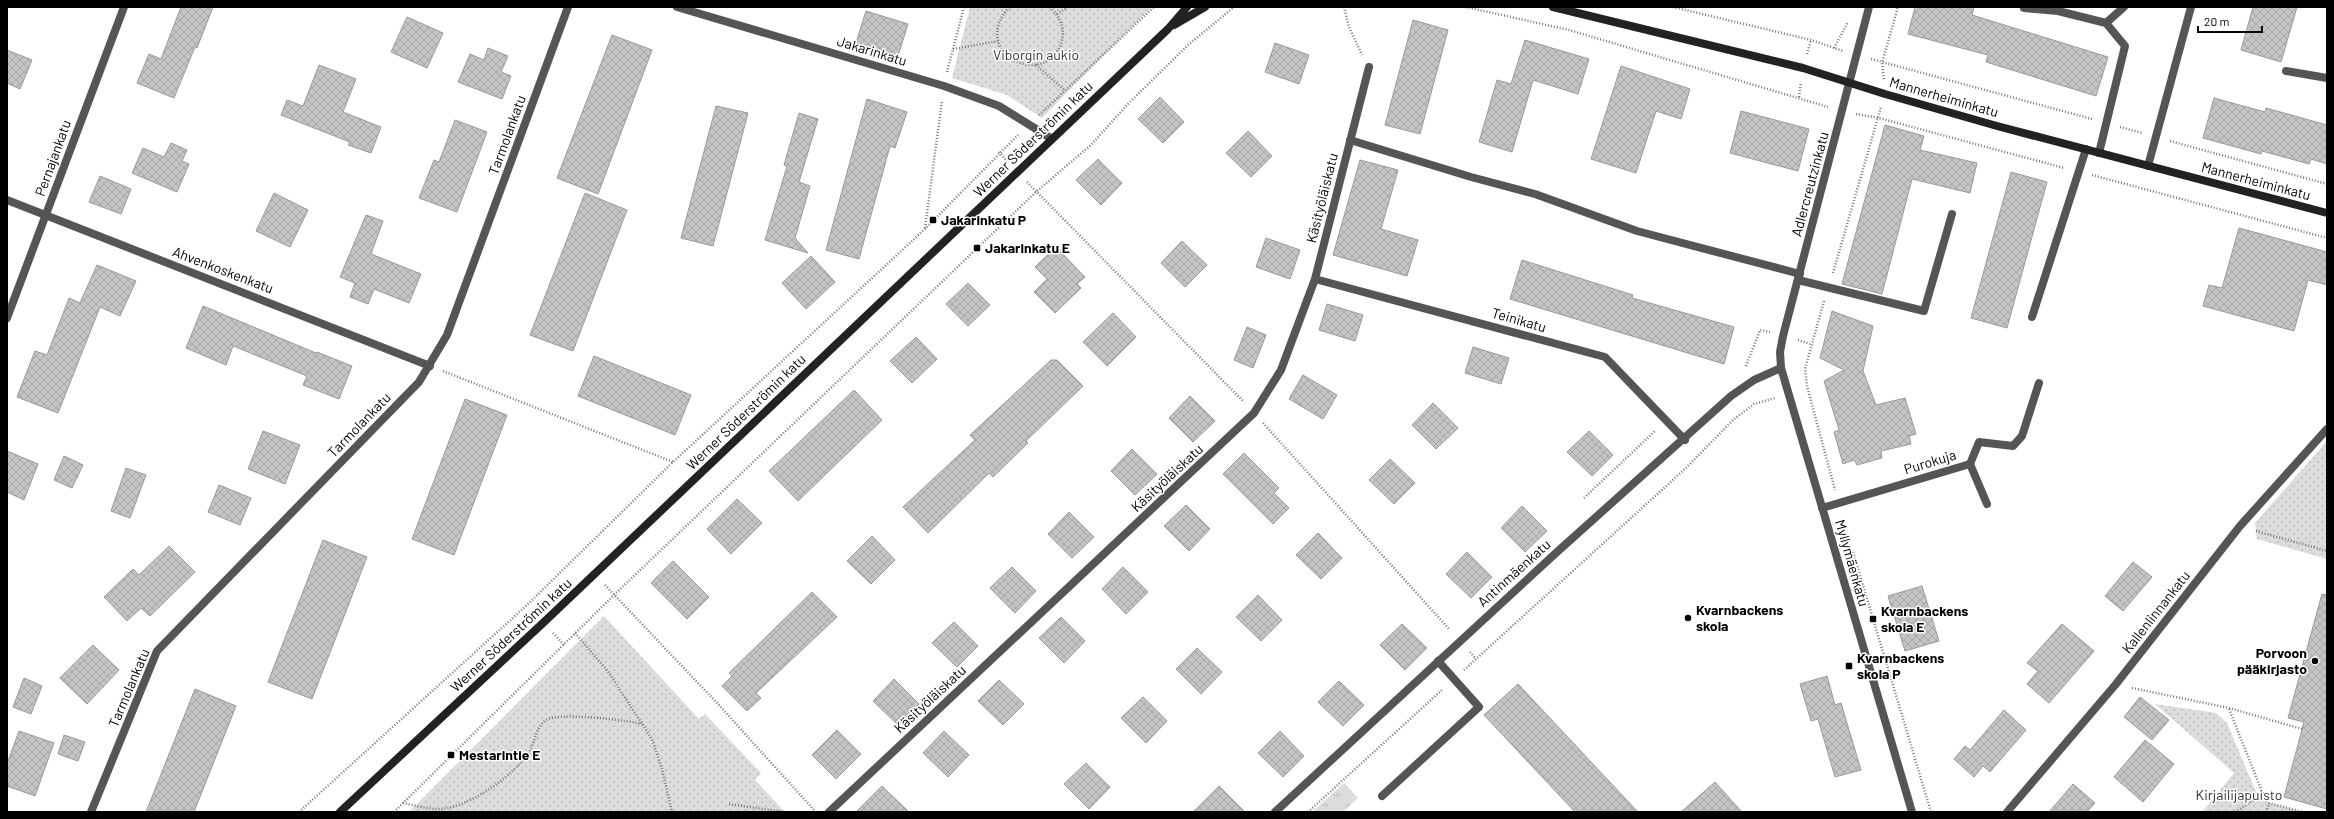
<svg xmlns="http://www.w3.org/2000/svg" width="2334" height="819" font-family="Barlow,sans-serif">
	<style>
		.grass { fill: url(#grass-tufts) }
		.park { fill: url(#park-dots) }
		.building { fill: url(#building-cross-hatch); stroke: #999 }
		.lines { fill: none; stroke-linecap: round; stroke-linejoin: round }
		.path { stroke: #777; stroke-width: 2.5; stroke-dasharray: 1 2; stroke-linecap: butt }
		.lane { stroke: #555; stroke-width: 8 }
		.street { stroke: #555; stroke-width: 8 }
		.secondary { stroke: #222; stroke-width: 8 }
		.poi-dot { fill: #000; stroke: #fff; stroke-width: 1.5 }
		.labels { text-anchor: middle; stroke-width: 3; stroke-linejoin: round; paint-order: stroke }
		.street-label { font-size: 14px; fill: #000; stroke: #fff }
		.park-label { font-size: 14px; fill: #333; stroke: #fff }
		.poi-label { font-size: 14px; font-weight: bold; fill: #000; stroke: #fff; text-anchor: start }
	</style>
	<defs>
		<pattern id="grass-tufts" width="24" height="20" patternUnits="userSpaceOnUse"><rect width="24" height="20" fill="#dcdcdc"/><path d="M3 7l-1-3M5 7V3M7 7l1-3M15 17l-1-3M17 17v-4M19 17l1-3" fill="none" stroke="#bbb"/></pattern>
		<pattern id="park-dots" width="8" height="8" patternUnits="userSpaceOnUse"><rect width="8" height="8" fill="#dcdcdc"/><path d="M2 2h.1M6 6h.1" fill="none" stroke="#bbb" stroke-width="1.8" stroke-linecap="round"/></pattern>
		<pattern id="building-cross-hatch" width="8" height="8" patternUnits="userSpaceOnUse"><rect width="8" height="8" fill="#c4c4c4"/><path d="M0 0l8 8M0 8l8-8" fill="none" stroke="#a7a7a7"/></pattern>
	</defs>
	<rect width="100%" height="100%" fill="#fff"/>
	<path class="grass" d="M 1344,783 L 1358,798 L 1343,812 L 1312,812 Z"/>
	<path class="park" d="M 970,7 L 1152,7 L 1042,118 L 1007,95 L 952,78 Z
		M 2327,441 L 2327,559 L 2257,539 L 2255,523 Z
		M 604,616 L 699,719 L 705,714 L 761,773 L 755,780 L 785,812 L 409,812 Z
		M 2155,704 L 2216,713 L 2227,723 L 2256,792 L 2269,803 L 2303,812 L 2202,812 L 2234,773 Z"/>
	<path class="building" d="M 181,7 L 213,7 L 197,48 L 195,47 L 174,98 L 137,83 L 149,54 L 161,59 Z
		M 1915,7 L 1974,7 L 1972,15 L 2108,57 L 2096,96 L 1986,62 L 1988,55 L 1908,34 Z
		M 2253,7 L 2297,7 L 2281,62 L 2241,50 Z
		M 866,11 L 908,24 L 897,59 L 855,46 Z
		M 407,17 L 443,33 L 427,68 L 391,52 Z
		M 1413,20 L 1448,30 L 1420,134 L 1385,125 Z
		M 612,35 L 652,50 L 598,194 L 557,178 Z
		M 1525,40 L 1589,59 L 1578,94 L 1533,80 L 1512,152 L 1479,142 L 1497,80 L 1511,84 Z
		M 1275,43 L 1309,55 L 1299,84 L 1265,72 Z
		M 488,48 L 508,56 L 501,72 L 511,76 L 502,99 L 458,82 L 470,54 L 484,60 Z
		M 7,50 L 32,60 L 20,89 L 7,83 Z
		M 319,65 L 356,79 L 343,112 L 381,127 L 371,153 L 348,145 L 350,142 L 281,115 L 287,100 L 303,106 Z
		M 1621,66 L 1690,89 L 1681,119 L 1656,111 L 1636,173 L 1591,159 Z
		M 1160,97 L 1184,122 L 1163,143 L 1138,119 Z
		M 2214,98 L 2265,112 L 2266,108 L 2327,125 L 2327,164 L 2311,159 L 2309,164 L 2262,151 L 2261,154 L 2203,138 Z
		M 867,99 L 907,112 L 895,148 L 890,146 L 859,259 L 826,250 Z
		M 716,106 L 748,113 L 713,246 L 681,238 Z
		M 1741,111 L 1809,129 L 1798,171 L 1730,153 Z
		M 799,113 L 818,119 L 799,182 L 810,186 L 795,238 L 808,253 L 765,240 L 787,166 L 784,165 Z
		M 455,120 L 487,132 L 457,212 L 419,198 L 434,160 L 439,162 Z
		M 1885,125 L 1924,136 L 1920,150 L 1977,163 L 1970,193 L 1912,179 L 1882,294 L 1842,284 Z
		M 1248,131 L 1272,156 L 1251,177 L 1226,153 Z
		M 171,143 L 187,150 L 182,161 L 189,164 L 177,192 L 132,173 L 143,148 L 164,157 Z
		M 1098,159 L 1122,183 L 1101,205 L 1076,180 Z
		M 1360,160 L 1398,170 L 1381,229 L 1418,240 L 1407,276 L 1333,255 Z
		M 2011,172 L 2047,182 L 2007,328 L 1971,318 Z
		M 100,176 L 131,189 L 121,214 L 89,202 Z
		M 274,193 L 308,210 L 290,247 L 256,231 Z
		M 585,193 L 627,210 L 573,351 L 530,335 Z
		M 366,215 L 383,221 L 371,254 L 421,274 L 409,303 L 374,289 L 368,304 L 350,297 L 355,283 L 340,277 Z
		M 2239,228 L 2327,252 L 2327,285 L 2308,280 L 2294,331 L 2203,306 L 2209,285 L 2222,288 Z
		M 1266,238 L 1300,250 L 1290,279 L 1256,267 Z
		M 1182,241 L 1207,265 L 1185,287 L 1161,263 Z
		M 1056,247 L 1085,277 L 1077,284 L 1081,288 L 1055,313 L 1034,292 L 1047,279 L 1035,267 Z
		M 811,256 L 835,282 L 806,309 L 782,283 Z
		M 1522,260 L 1633,295 L 1632,298 L 1734,327 L 1724,364 L 1510,299 Z
		M 97,265 L 136,281 L 120,316 L 100,307 L 58,413 L 17,397 L 35,351 L 47,355 L 69,298 L 80,303 Z
		M 968,283 L 990,305 L 968,326 L 946,304 Z
		M 1327,304 L 1363,315 L 1355,341 L 1319,330 Z
		M 203,306 L 316,353 L 317,352 L 352,366 L 339,399 L 303,385 L 307,376 L 233,346 L 226,365 L 186,348 Z
		M 1832,311 L 1873,326 L 1863,371 L 1876,405 L 1905,398 L 1916,434 L 1909,436 L 1911,444 L 1881,451 L 1882,458 L 1857,465 L 1854,460 L 1843,464 L 1834,432 L 1839,430 L 1824,381 L 1844,370 L 1820,358 Z
		M 1113,313 L 1136,337 L 1107,366 L 1083,342 Z
		M 1247,327 L 1266,335 L 1253,368 L 1234,360 Z
		M 916,337 L 937,359 L 912,383 L 890,361 Z
		M 1473,347 L 1509,358 L 1501,384 L 1465,373 Z
		M 594,356 L 691,395 L 675,435 L 578,396 Z
		M 1051,360 L 1057,360 L 1083,386 L 1026,441 L 1028,443 L 993,477 L 989,473 L 928,533 L 903,507 L 975,440 L 970,435 Z
		M 1303,375 L 1337,395 L 1323,419 L 1289,399 Z
		M 854,390 L 882,420 L 798,501 L 769,471 Z
		M 1190,396 L 1215,421 L 1193,442 L 1169,418 Z
		M 465,399 L 507,415 L 454,555 L 412,539 Z
		M 1433,403 L 1458,428 L 1436,449 L 1412,425 Z
		M 263,431 L 300,445 L 285,484 L 248,469 Z
		M 1589,431 L 1613,455 L 1592,476 L 1567,452 Z
		M 1132,449 L 1157,474 L 1135,495 L 1111,471 Z
		M 7,451 L 38,464 L 24,500 L 7,492 Z
		M 1244,453 L 1279,488 L 1274,493 L 1289,508 L 1273,524 L 1223,474 Z
		M 64,456 L 83,465 L 72,488 L 54,480 Z
		M 1390,459 L 1415,483 L 1394,504 L 1369,480 Z
		M 126,468 L 146,475 L 130,518 L 111,511 Z
		M 219,485 L 251,498 L 240,525 L 208,512 Z
		M 737,499 L 762,523 L 731,554 L 707,529 Z
		M 1186,505 L 1210,529 L 1189,551 L 1164,526 Z
		M 1522,506 L 1547,531 L 1525,552 L 1501,528 Z
		M 1069,512 L 1094,537 L 1072,558 L 1048,534 Z
		M 1318,533 L 1342,558 L 1321,579 L 1296,555 Z
		M 872,536 L 895,560 L 871,584 L 847,561 Z
		M 323,540 L 367,557 L 312,699 L 268,682 Z
		M 169,546 L 195,572 L 150,616 L 141,608 L 127,621 L 104,597 L 133,569 L 139,575 Z
		M 1467,552 L 1492,577 L 1471,598 L 1446,574 Z
		M 673,561 L 709,597 L 687,619 L 651,583 Z
		M 2133,562 L 2152,577 L 2123,611 L 2105,596 Z
		M 1012,567 L 1036,591 L 1015,613 L 990,588 Z
		M 1123,567 L 1148,592 L 1126,614 L 1102,589 Z
		M 1922,586 L 1939,641 L 1905,651 L 1888,596 Z
		M 812,592 L 837,617 L 756,693 L 761,698 L 747,711 L 722,686 L 732,676 L 729,673 Z
		M 2322,594 L 2327,595 L 2327,809 L 2284,797 L 2304,722 L 2288,718 Z
		M 1258,595 L 1282,620 L 1261,641 L 1236,617 Z
		M 1061,617 L 1085,641 L 1064,663 L 1039,638 Z
		M 954,622 L 978,646 L 957,667 L 932,643 Z
		M 1402,624 L 1427,648 L 1405,670 L 1380,645 Z
		M 2062,624 L 2094,651 L 2049,703 L 2027,684 L 2038,671 L 2027,663 Z
		M 93,645 L 119,670 L 87,704 L 60,678 Z
		M 1197,648 L 1222,672 L 1201,694 L 1176,669 Z
		M 1827,676 L 1835,705 L 1841,703 L 1861,770 L 1835,777 L 1818,719 L 1811,721 L 1800,684 Z
		M 24,678 L 42,686 L 31,714 L 13,707 Z
		M 894,679 L 919,704 L 898,725 L 873,701 Z
		M 999,680 L 1024,704 L 1003,725 L 978,701 Z
		M 1339,681 L 1364,705 L 1343,726 L 1318,702 Z
		M 1518,684 L 1638,812 L 1575,812 L 1484,715 Z
		M 195,689 L 236,706 L 194,812 L 146,812 Z
		M 1143,697 L 1167,721 L 1146,743 L 1121,718 Z
		M 2140,697 L 2169,720 L 2152,740 L 2124,717 Z
		M 2004,710 L 2026,730 L 1990,772 L 1983,766 L 1974,777 L 1954,759 L 1965,746 L 1970,750 Z
		M 837,730 L 861,754 L 836,779 L 812,755 Z
		M 19,731 L 54,743 L 35,796 L 7,786 L 7,764 Z
		M 944,731 L 969,755 L 948,777 L 923,753 Z
		M 1280,731 L 1304,756 L 1283,777 L 1258,753 Z
		M 64,735 L 85,742 L 78,761 L 58,754 Z
		M 2145,740 L 2174,764 L 2143,802 L 2114,777 Z
		M 1086,763 L 1110,787 L 1089,809 L 1064,784 Z
		M 1715,782 L 1742,812 L 1681,812 Z
		M 2073,784 L 2095,803 L 2087,812 L 2049,812 Z
		M 882,786 L 909,812 L 856,812 Z
		M 1219,786 L 1245,812 L 1193,812 Z"/>
	<g class="lines">
		<path class="path" d="M 1009,7 C 967,55 1049,91 1062,40 C 1065,27 1059,16 1050,7
			M 1344,7 L 1349,27 L 1362,55
			M 1466,7 L 1569,30 L 1828,107
			M 1673,7 L 1811,40 L 1843,51
			M 1057,14 L 1068,7
			M 1834,48 L 1848,22
			M 953,49 L 999,41
			M 1807,54 L 1811,40
			M 1871,59 L 2092,119
			M 1036,65 L 1064,90
			M 947,72 L 964,7
			M 1884,79 L 1882,63 L 1898,7
			M 1799,97 L 1801,82
			M 1856,114 L 1879,118 L 2064,168
			M 1039,115 L 1154,7
			M 2120,127 L 2142,133
			M 2170,141 L 2327,184
			M 999,152 L 1007,161
			M 2092,175 L 2327,238
			M 1027,182 L 1244,402
			M 925,228 L 942,101
			M 1833,273 L 1881,107
			M 1824,301 L 1805,369 L 1807,386 L 1835,490
			M 1798,340 L 1810,344
			M 1746,366 L 1760,330 L 1770,332
			M 443,371 L 673,462
			M 1263,423 L 1450,630
			M 1584,498 L 1655,431
			M 2256,531 L 2327,551
			M 1853,552 L 1931,812
			M 605,585 L 718,704 L 814,810
			M 553,633 L 564,645
			M 575,633 L 607,670 L 652,739 L 662,769 L 672,812
			M 1470,652 L 1476,659
			M 1464,670 L 1686,468 L 1733,420 L 1754,404 L 1775,398
			M 2132,688 L 2229,708 L 2302,729
			M 2229,709 L 2263,794 L 2269,803 L 2303,812
			M 403,803 C 417,806 434,811 448,808 C 476,802 514,775 529,752 C 535,743 536,726 546,720 C 559,712 626,720 642,724
			M 729,804 L 785,812
			M 299,812 L 526,606 L 673,462 L 925,229 L 1018,135
			M 394,812 L 614,595 L 1037,191 L 1091,145 L 1128,104 L 1188,45 L 1234,7
			M 1308,812 L 1443,689
			M 2235,812 L 2263,794
			M 2266,812 L 2269,803"/>
		<path class="lane" d="M 2024,8 L 2058,11 L 2106,23 L 2125,46 L 2099,153
			M 2106,23 L 2124,7
			M 2286,71 L 2327,78
			M 1350,140 L 1471,177 L 1535,194 L 1637,231 L 1800,274
			M 2148,166 L 2191,7
			M 1798,280 L 1924,311 L 1952,214
			M 2032,317 L 2086,149
			M 1970,464 L 1987,504
			M 1382,796 L 1479,707 L 1438,661"/>
		<path class="street" d="M 677,7 L 944,86 L 999,106 L 1052,139
			M 1869,7 L 1783,336 L 1780,352 L 1781,368 L 1912,812
			M 7,200 L 430,366
			M 1315,279 L 1605,357 L 1685,440
			M 7,318 L 124,7
			M 1822,508 L 1970,464 L 1979,442 L 2013,446 L 2022,436 L 2039,383
			M 91,812 L 157,651 L 419,382 L 447,335 L 568,7
			M 829,812 L 1254,413 L 1281,370 L 1315,279 L 1369,67
			M 1275,812 L 1557,552 L 1731,396 L 1754,380 L 1781,368
			M 2007,812 L 2116,684 L 2240,526 L 2327,429"/>
		<path class="secondary" d="M 1553,7 L 1803,68 L 1885,94 L 1997,126 L 2327,213
			M 1174,25 L 1205,7
			M 340,812 L 543,623 L 1168,29 L 1187,7"/>
	</g>
	<g class="poi-dot">
		<rect x="929" y="216" width="8" height="8" rx="2"/>
		<rect x="973" y="244" width="8" height="8" rx="2"/>
		<circle cx="1688" cy="618" r="4"/>
		<rect x="1869" y="615" width="8" height="8" rx="2"/>
		<circle cx="2315" cy="661" r="4"/>
		<rect x="1845" y="662" width="8" height="8" rx="2"/>
		<rect x="447" y="751" width="8" height="8" rx="2"/>
	</g>
	<g class="labels">
		<g class="street-label">
			<text transform="translate(872 51) rotate(17)" y="5">Jakarinkatu</text>
			<text transform="translate(1944 97) rotate(16)" y="5">Mannerheiminkatu</text>
			<text transform="translate(507 135) rotate(-70)" y="5">Tarmolankatu</text>
			<text transform="translate(1033 139) rotate(-44)" y="5">Werner Söderströmin katu</text>
			<text transform="translate(53 158) rotate(-70)" y="5">Pernajankatu</text>
			<text transform="translate(2256 181) rotate(15)" y="5">Mannerheiminkatu</text>
			<text transform="translate(1810 184) rotate(-75)" y="5">Adlercreutzinkatu</text>
			<text transform="translate(1322 198) rotate(-76)" y="5">Käsityöläiskatu</text>
			<text transform="translate(223 270) rotate(21)" y="5">Ahvenkoskenkatu</text>
			<text transform="translate(1519 320) rotate(16)" y="5">Teinikatu</text>
			<text transform="translate(746 412) rotate(-44)" y="5">Werner Söderströmin katu</text>
			<text transform="translate(359 425) rotate(-46)" y="5">Tarmolankatu</text>
			<text transform="translate(1930 462) rotate(-17)" y="5">Purokuja</text>
			<text transform="translate(1167 478) rotate(-43)" y="5">Käsityöläiskatu</text>
			<text transform="translate(1852 563) rotate(74)" y="5">Myllymäenkatu</text>
			<text transform="translate(1514 573) rotate(-42)" y="5">Antinmäenkatu</text>
			<text transform="translate(2156 612) rotate(-52)" y="5">Kallenlinnankatu</text>
			<text transform="translate(511 635) rotate(-43)" y="5">Werner Söderströmin katu</text>
			<text transform="translate(129 688) rotate(-67)" y="5">Tarmolankatu</text>
			<text transform="translate(930 699) rotate(-43)" y="5">Käsityöläiskatu</text>
		</g>
		<g class="park-label">
			<text x="1036" y="60">Viborgin aukio</text>
			<text x="2239" y="800">Kirjailijapuisto</text>
		</g>
		<g class="poi-label">
			<text x="941" y="225">Jakarinkatu P</text>
			<text x="985" y="253">Jakarinkatu E</text>
			<text x="1696" y="615">Kvarnbackens<tspan x="1696" dy="16">skola</tspan></text>
			<text x="1881" y="616">Kvarnbackens<tspan x="1881" dy="16">skola E</tspan></text>
			<text x="2307" y="658" text-anchor="end">Porvoon<tspan x="2307" dy="16">pääkirjasto</tspan></text>
			<text x="1857" y="663">Kvarnbackens<tspan x="1857" dy="16">skola P</tspan></text>
			<text x="459" y="760">Mestarintie E</text>
		</g>
	</g>
	<rect width="2334" height="819" fill="none" stroke="#000000" stroke-width="16"/>
	<path d="M2198 26v6h64v-6" fill="none" stroke="#000000" stroke-width="2"/>
	<text x="2204" y="26" font-size="12" fill="#000000" stroke="#ffffff" stroke-width="3" paint-order="stroke">20 m</text>
</svg>
